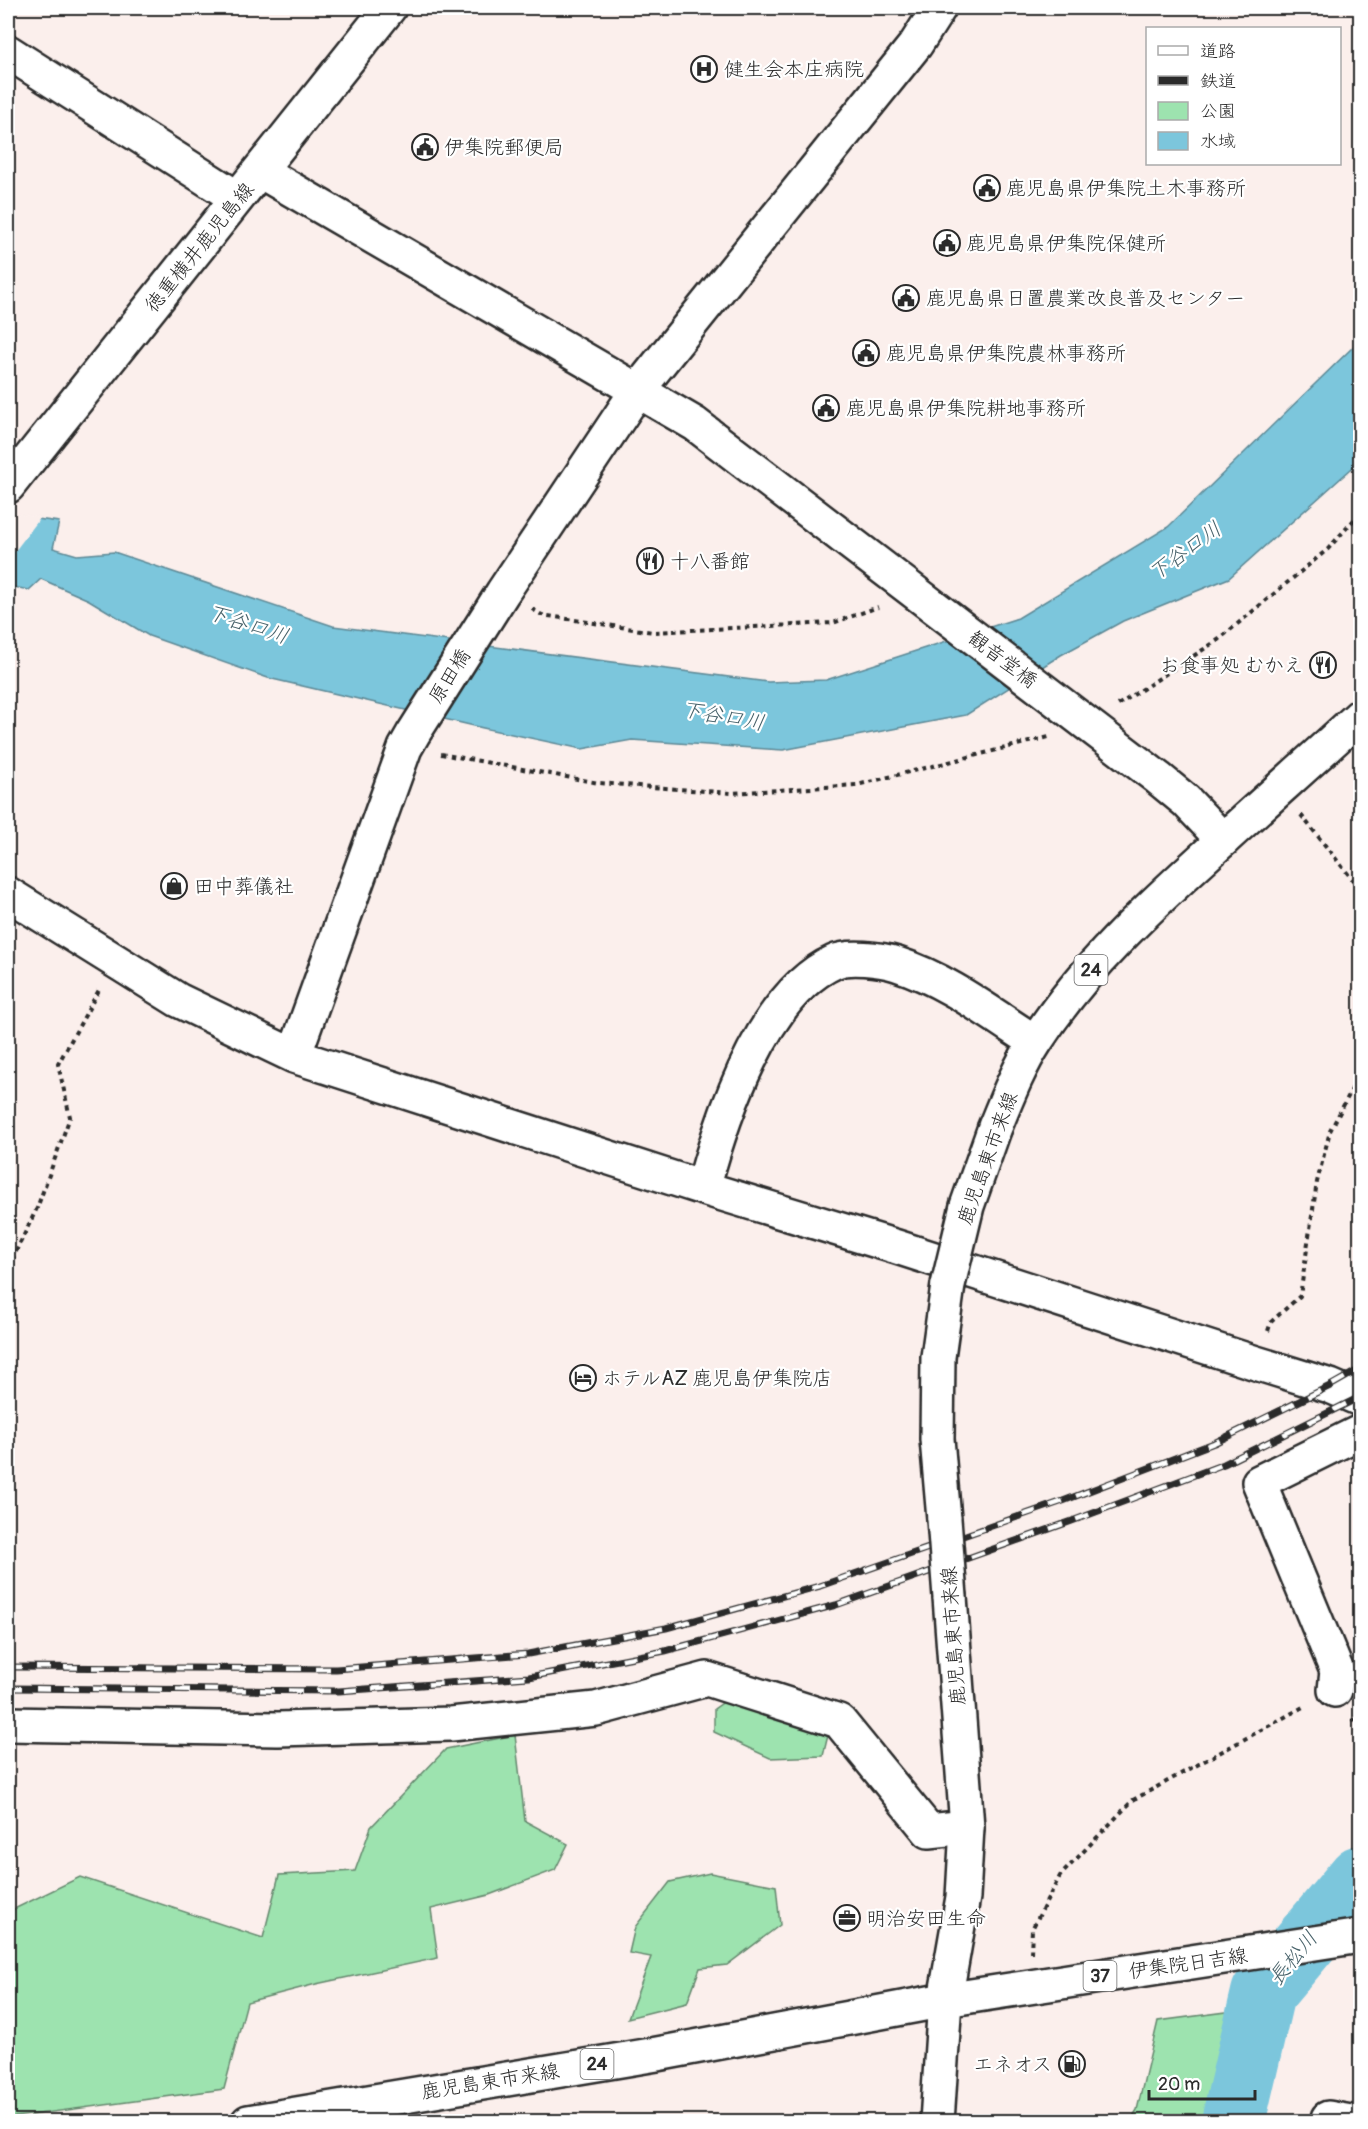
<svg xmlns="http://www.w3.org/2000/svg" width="1368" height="2129" font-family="Pangolin,'Klee One',sans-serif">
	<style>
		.green { fill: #9de3af; stroke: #64876d; stroke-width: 1.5 }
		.water { fill: #7cc6dc; stroke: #5c8895; stroke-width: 1.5 }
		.pier { fill: #fbefec }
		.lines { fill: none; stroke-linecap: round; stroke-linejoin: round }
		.river { stroke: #7cc6dc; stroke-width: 64 }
		.minor-casing { stroke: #2b2b2b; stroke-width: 38 }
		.major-casing { stroke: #2b2b2b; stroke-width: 38 }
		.path { stroke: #2b2b2b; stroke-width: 4; stroke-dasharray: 4.5 4.5; stroke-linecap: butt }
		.minor { stroke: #fff; stroke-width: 33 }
		.major { stroke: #fff; stroke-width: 33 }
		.rail-casing { stroke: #2b2b2b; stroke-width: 7 }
		.rail { stroke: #fff; stroke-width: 4.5; stroke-dasharray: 14; stroke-linecap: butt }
		.major-bridge-casing { stroke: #2b2b2b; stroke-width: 38; stroke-linecap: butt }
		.major-bridge { stroke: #fff; stroke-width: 33 }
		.labels { text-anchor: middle; stroke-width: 4.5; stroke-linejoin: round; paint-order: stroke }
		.shield { fill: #fff; stroke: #6b6b6b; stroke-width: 1.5 }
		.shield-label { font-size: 18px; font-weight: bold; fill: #2b2b2b }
		.poi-label { font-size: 20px; fill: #2b2b2b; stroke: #fff; text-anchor: start }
		.street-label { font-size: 20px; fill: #2b2b2b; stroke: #fff }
		.water-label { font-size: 21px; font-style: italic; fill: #476169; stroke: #fff }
	</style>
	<rect width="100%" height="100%" fill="#fbefec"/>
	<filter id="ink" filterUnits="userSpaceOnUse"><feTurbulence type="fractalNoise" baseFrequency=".0167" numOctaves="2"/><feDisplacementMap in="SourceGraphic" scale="12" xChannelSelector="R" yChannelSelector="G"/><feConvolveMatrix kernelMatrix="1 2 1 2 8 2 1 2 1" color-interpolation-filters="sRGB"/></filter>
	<g filter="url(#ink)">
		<path class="green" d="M 728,1699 L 829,1731 L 823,1756 L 770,1758 L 714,1732 L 714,1709 Z
			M 515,1735 L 525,1821 L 568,1844 L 555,1870 L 489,1895 L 431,1909 L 438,1958 L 316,1984 L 247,2002 L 224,2089 L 8,2118 L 8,1912 L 80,1877 L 263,1938 L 279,1875 L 355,1871 L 371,1827 L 446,1749 Z
			M 710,1873 L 776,1886 L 780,1925 L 727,1965 L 700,1968 L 687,2003 L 628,2018 L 651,1957 L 629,1953 L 635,1927 L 670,1882 Z
			M 1242,2010 L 1206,2121 L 1130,2121 L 1137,2110 L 1158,2021 Z"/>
		<path class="water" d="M 1360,335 L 1360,461 L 1229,578 L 1123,621 L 1061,655 L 966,715 L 783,750 L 632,740 L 582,749 L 483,728 L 268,678 L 149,636 L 89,600 L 41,579 L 29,590 L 8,586 L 8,515 L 59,522 L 53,548 L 77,555 L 114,552 L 333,626 L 768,682 L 826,680 L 1018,618 L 1168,527 L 1354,346 Z"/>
		<path class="pier" d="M 8,512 L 41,517 L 8,560 Z"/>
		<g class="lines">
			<path class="river" d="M 1233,2122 L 1263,1993 L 1360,1877"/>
			<defs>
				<path id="minor" d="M 8,52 L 237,198
					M 260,171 L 695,424 L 1158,778 L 1186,801 L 1223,840
					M 8,894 L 178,1000 L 294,1056 L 703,1188 L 897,1247 L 1256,1363 L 1330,1386 L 1360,1399
					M 294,1056 L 405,748 L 413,734 L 503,592 L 637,391 L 916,44 L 939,8
					M 703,1188 C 722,1118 763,994 834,962 C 848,955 881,959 897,964 C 947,980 991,1014 1035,1042
					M 1335,1690 L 1337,1671 L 1259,1482 L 1360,1432
					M 8,1724 L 278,1729 L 451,1724 L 596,1709 L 707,1679 L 839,1721 L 929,1831 L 967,1827
					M 937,2122 L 945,2000
					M 1327,2122 L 1328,2118 L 1351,2122"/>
				<path id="major" d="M 8,486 L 389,8
					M 995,1127 C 1007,1098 1019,1067 1036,1041 C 1083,968 1148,908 1212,850 C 1261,805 1311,761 1360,716
					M 944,1519 L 937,1439 L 938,1357 L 948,1285
					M 945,2000 L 963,1897 L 967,1827 L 950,1597
					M 248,2122 L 657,2054 L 945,2000 L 1360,1936"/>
			</defs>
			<use href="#minor" class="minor-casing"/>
			<use href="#major" class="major-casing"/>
			<path class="path" d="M 532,609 L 542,615 L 653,632 L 833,623 L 878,607
				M 1118,705 L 1218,640 L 1328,549 L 1360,513
				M 441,754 L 599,783 L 731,793 L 857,785 L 1049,737
				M 1301,815 L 1360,889
				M 8,1268 L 37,1208 L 70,1117 L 58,1064 L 99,990
				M 1268,1331 L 1271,1322 L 1300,1296 L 1317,1182 L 1330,1131 L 1360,1074
				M 1353,1718 L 1360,1730
				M 1031,1953 L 1032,1929 L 1060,1876 L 1133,1800 L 1305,1706"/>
			<use href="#minor" class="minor"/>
			<use href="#major" class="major"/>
			<defs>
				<path id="rail" d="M 8,1667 L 336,1669 L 528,1654 L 666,1628 L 820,1586 L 1063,1501 L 1214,1443 L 1330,1386 L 1360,1369
					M 8,1688 L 339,1691 L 529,1677 L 665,1651 L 836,1605 L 1072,1521 L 1224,1464 L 1360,1397"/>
			</defs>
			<use href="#rail" class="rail-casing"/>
			<use href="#rail" class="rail"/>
			<defs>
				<path id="major-bridge" d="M 948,1285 L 967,1206 L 995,1127
					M 944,1519 L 950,1597"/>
			</defs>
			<use href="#major-bridge" class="major-bridge-casing"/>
			<use href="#major-bridge" class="major-bridge"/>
		</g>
	</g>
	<defs>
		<symbol id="hospital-ring" viewBox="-11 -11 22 22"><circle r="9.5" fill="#fff" stroke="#2b2b2b" stroke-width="1.5"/><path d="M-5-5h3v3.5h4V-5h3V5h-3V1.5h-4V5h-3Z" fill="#2b2b2b"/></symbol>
		<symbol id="civic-ring" viewBox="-11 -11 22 22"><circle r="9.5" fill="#fff" stroke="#2b2b2b" stroke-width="1.5"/><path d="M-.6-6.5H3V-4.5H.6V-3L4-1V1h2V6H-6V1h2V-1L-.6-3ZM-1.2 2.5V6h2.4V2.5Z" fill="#2b2b2b"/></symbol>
		<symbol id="restaurant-ring" viewBox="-11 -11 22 22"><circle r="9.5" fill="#fff" stroke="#2b2b2b" stroke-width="1.5"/><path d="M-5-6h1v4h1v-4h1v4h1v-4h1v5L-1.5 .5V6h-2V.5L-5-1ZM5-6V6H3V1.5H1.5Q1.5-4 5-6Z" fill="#2b2b2b"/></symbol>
		<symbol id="shop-ring" viewBox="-11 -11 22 22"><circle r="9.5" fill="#fff" stroke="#2b2b2b" stroke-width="1.5"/><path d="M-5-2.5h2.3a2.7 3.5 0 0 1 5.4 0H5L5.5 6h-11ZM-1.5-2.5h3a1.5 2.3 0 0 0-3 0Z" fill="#2b2b2b"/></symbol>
		<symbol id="hotel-ring" viewBox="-11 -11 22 22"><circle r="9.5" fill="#fff" stroke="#2b2b2b" stroke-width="1.5"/><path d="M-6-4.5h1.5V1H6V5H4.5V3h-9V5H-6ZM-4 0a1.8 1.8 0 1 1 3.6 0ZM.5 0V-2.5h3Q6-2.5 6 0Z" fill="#2b2b2b"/></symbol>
		<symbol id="office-ring" viewBox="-11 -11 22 22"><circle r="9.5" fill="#fff" stroke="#2b2b2b" stroke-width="1.5"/><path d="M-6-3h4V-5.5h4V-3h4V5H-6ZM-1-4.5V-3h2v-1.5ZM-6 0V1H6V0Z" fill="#2b2b2b"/></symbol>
		<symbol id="fuel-ring" viewBox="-11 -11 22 22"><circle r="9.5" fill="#fff" stroke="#2b2b2b" stroke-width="1.5"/><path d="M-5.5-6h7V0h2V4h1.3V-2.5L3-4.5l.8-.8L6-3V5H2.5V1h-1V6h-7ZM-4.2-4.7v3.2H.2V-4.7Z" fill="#2b2b2b"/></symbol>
	</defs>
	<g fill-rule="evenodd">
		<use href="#hospital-ring" x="689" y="54" width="30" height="30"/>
		<use href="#civic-ring" x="410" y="132" width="30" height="30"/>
		<use href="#civic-ring" x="972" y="173" width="30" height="30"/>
		<use href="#civic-ring" x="932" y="228" width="30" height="30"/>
		<use href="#civic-ring" x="891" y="283" width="30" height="30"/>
		<use href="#civic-ring" x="851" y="338" width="30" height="30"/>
		<use href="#civic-ring" x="811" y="393" width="30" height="30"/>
		<use href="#restaurant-ring" x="635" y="546" width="30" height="30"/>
		<use href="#restaurant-ring" x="1308" y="650" width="30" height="30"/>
		<use href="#shop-ring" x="159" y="871" width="30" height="30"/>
		<use href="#hotel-ring" x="568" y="1363" width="30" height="30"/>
		<use href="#office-ring" x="832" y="1903" width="30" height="30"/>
		<use href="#fuel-ring" x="1057" y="2049" width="30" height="30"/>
	</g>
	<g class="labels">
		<g class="shield">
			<rect x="1074.5" y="955" width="33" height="30" rx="4.5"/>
			<rect x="1083.5" y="1961" width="33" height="30" rx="4.5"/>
			<rect x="580.5" y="2049" width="33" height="30" rx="4.5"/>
		</g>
		<g class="shield-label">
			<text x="1091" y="976">24</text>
			<text x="1100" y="1982">37</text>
			<text x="597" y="2070">24</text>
		</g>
		<g class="poi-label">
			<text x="724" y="76">健生会本庄病院</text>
			<text x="444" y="154">伊集院郵便局</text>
			<text x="1006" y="195">鹿児島県伊集院土木事務所</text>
			<text x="966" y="250">鹿児島県伊集院保健所</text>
			<text x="926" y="305">鹿児島県日置農業改良普及センター</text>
			<text x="886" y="360">鹿児島県伊集院農林事務所</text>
			<text x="846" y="415">鹿児島県伊集院耕地事務所</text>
			<text x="670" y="568">十八番館</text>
			<text x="1304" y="672" text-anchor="end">お食事処 むかえ</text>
			<text x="194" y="893">田中葬儀社</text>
			<text x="602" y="1385">ホテルAZ 鹿児島伊集院店</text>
			<text x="866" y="1925">明治安田生命</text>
			<text x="1052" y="2071" text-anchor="end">エネオス</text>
		</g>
		<g class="street-label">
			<text transform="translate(199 247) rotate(-51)" y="7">徳重横井鹿児島線</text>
			<text transform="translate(1003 659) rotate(37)" y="7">観音堂橋</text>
			<text transform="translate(449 676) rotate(-58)" y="7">原田橋</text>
			<text transform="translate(987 1158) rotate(-70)" y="7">鹿児島東市来線</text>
			<text transform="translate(953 1636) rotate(-94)" y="7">鹿児島東市来線</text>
			<text transform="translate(1188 1963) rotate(-8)" y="7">伊集院日吉線</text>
			<text transform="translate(490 2081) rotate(-9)" y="7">鹿児島東市来線</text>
		</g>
		<g class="water-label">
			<text transform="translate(1185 551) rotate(-36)" y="7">下谷口川</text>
			<text transform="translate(248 624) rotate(18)" y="7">下谷口川</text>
			<text transform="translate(723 716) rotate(10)" y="7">下谷口川</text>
			<text transform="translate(1293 1958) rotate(-50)" y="7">長松川</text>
		</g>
	</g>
	<rect width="1368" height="2129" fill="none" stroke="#fff" stroke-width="30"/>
	<rect x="15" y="15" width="1338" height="2099" fill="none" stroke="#2b2b2b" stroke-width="2" filter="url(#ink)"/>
	<rect x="1146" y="27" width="195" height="138" fill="#ffffff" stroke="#aaaaaa" stroke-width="1.5"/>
	<rect x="1158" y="46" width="30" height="9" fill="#ffffff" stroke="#aaaaaa" stroke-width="1.5"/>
	<text x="1200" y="57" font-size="18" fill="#2b2b2b">道路</text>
	<rect x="1158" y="76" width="30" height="9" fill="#2b2b2b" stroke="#aaaaaa" stroke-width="1.5"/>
	<text x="1200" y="87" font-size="18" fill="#2b2b2b">鉄道</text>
	<rect x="1158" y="102" width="30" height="18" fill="#9de3af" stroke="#aaaaaa" stroke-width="1.5"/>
	<text x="1200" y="117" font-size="18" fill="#2b2b2b">公園</text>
	<rect x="1158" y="132" width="30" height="18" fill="#7cc6dc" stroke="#aaaaaa" stroke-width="1.5"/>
	<text x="1200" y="147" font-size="18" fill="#2b2b2b">水域</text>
	<path d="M1149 2090v9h106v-9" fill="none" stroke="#2b2b2b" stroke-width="3"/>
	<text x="1158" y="2090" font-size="18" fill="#2b2b2b" stroke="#ffffff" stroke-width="4.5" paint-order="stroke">20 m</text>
</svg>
